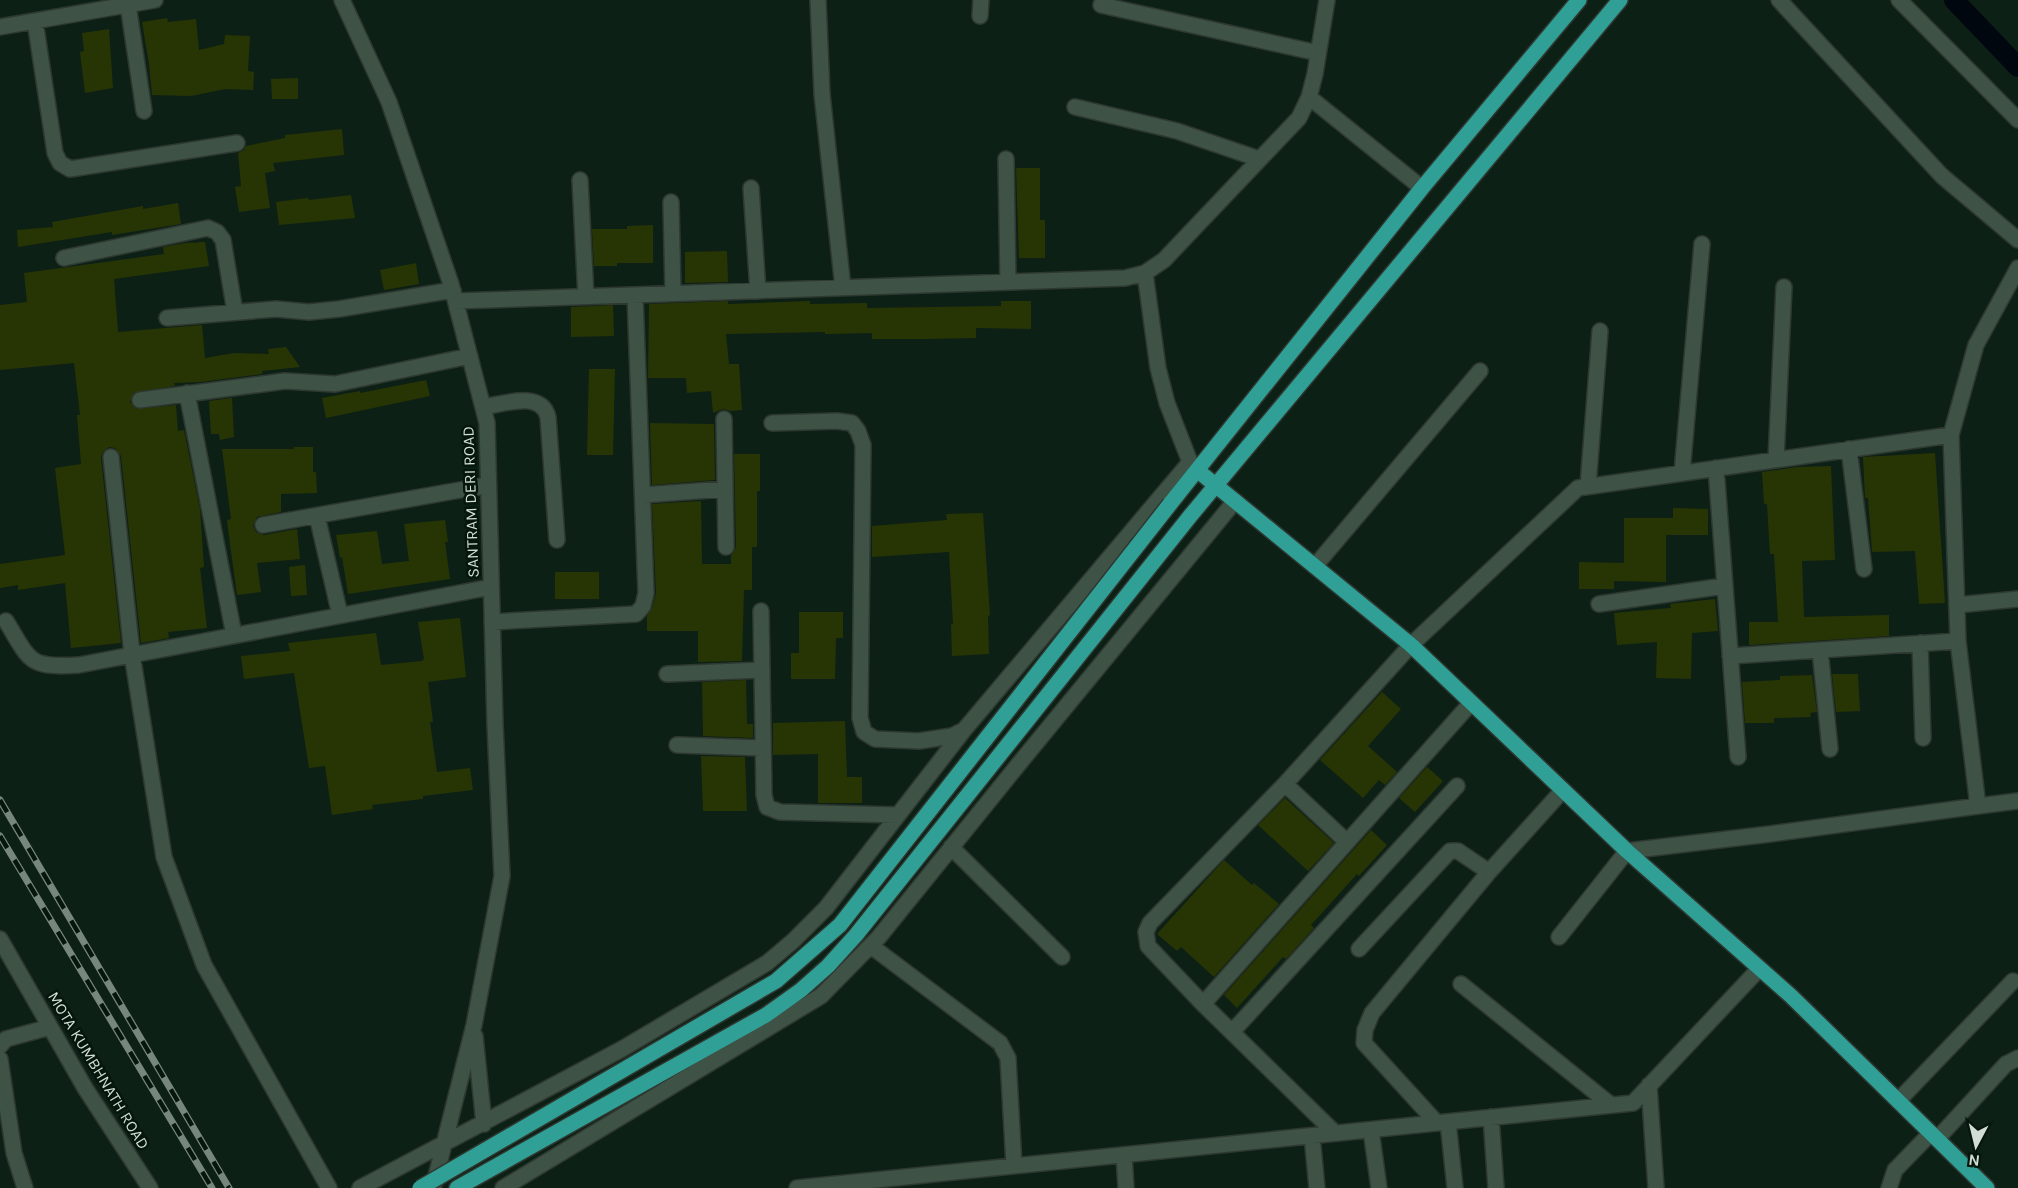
<svg xmlns="http://www.w3.org/2000/svg" width="2018" height="1188" font-family="Karla,sans-serif">
	<style>
		.lines { fill: none; stroke-linecap: round; stroke-linejoin: round }
		.canal { stroke: #00070f; stroke-width: 20 }
		.building { fill: #273505 }
		.minor-casing { stroke: #2e3831; stroke-width: 18 }
		.major-casing { stroke: #2e3831; stroke-width: 18 }
		.minor { stroke: #3e5245; stroke-width: 15 }
		.major { stroke: #30a097; stroke-width: 15 }
		.rail-casing { stroke: #78877e; stroke-width: 7 }
		.rail { stroke: #05170d; stroke-width: 4.5; stroke-dasharray: 14; stroke-linecap: butt }
		.major-bridge-casing { stroke: #2e3831; stroke-width: 18; stroke-linecap: butt }
		.major-bridge { stroke: #30a097; stroke-width: 15 }
		.labels { text-anchor: middle; stroke-width: 5; stroke-linejoin: round; paint-order: stroke }
		.street-label { font-size: 16px; fill: #d1ddd5; stroke: #05170d }
	</style>
	<rect width="100%" height="100%" fill="#0d2015"/>
	<g class="lines">
		<path class="canal" d="M 1954,0 L 2018,67"/>
	</g>
	<path class="building" d="M 167,18 L 168,22 L 196,19 L 199,50 L 224,44 L 225,35 L 250,36 L 248,71 L 254,72 L 253,90 L 225,89 L 191,96 L 152,95 L 149,64 L 142,22 Z
		M 109,29 L 113,88 L 85,93 L 80,52 L 84,51 L 82,33 Z
		M 298,78 L 298,99 L 272,99 L 271,79 Z
		M 342,129 L 344,155 L 273,163 L 275,171 L 265,173 L 270,208 L 239,212 L 235,187 L 241,186 L 238,153 L 244,150 L 246,146 L 285,138 L 285,135 Z
		M 1016,168 L 1040,168 L 1040,220 L 1045,220 L 1045,258 L 1019,258 Z
		M 351,195 L 355,218 L 279,225 L 276,202 L 308,198 L 309,200 Z
		M 178,203 L 181,224 L 112,235 L 112,232 L 18,247 L 17,230 L 53,227 L 52,222 L 143,206 L 143,209 Z
		M 653,225 L 653,263 L 617,263 L 617,266 L 594,266 L 592,229 L 627,229 L 627,226 Z
		M 205,242 L 209,266 L 114,279 L 118,332 L 202,325 L 205,358 L 234,353 L 269,354 L 268,349 L 286,347 L 300,367 L 262,371 L 262,374 L 201,382 L 174,383 L 175,386 L 134,393 L 130,402 L 137,409 L 176,405 L 178,431 L 184,430 L 200,509 L 204,567 L 200,568 L 207,628 L 168,632 L 169,638 L 141,643 L 121,456 L 115,448 L 109,447 L 102,453 L 101,458 L 121,643 L 71,648 L 65,583 L 18,590 L 18,585 L 0,588 L 0,564 L 65,555 L 55,468 L 81,464 L 77,415 L 80,415 L 74,363 L 0,370 L 0,305 L 27,302 L 24,273 L 164,254 L 163,247 L 185,243 Z
		M 727,251 L 728,282 L 685,283 L 685,252 Z
		M 416,263 L 419,284 L 384,290 L 380,270 Z
		M 728,301 L 728,304 L 810,301 L 810,304 L 867,303 L 867,308 L 1001,306 L 1001,301 L 1031,301 L 1031,329 L 976,328 L 976,338 L 927,339 L 872,339 L 872,333 L 825,334 L 825,332 L 726,334 L 729,364 L 739,364 L 742,410 L 730,411 L 723,409 L 713,413 L 711,391 L 687,393 L 686,378 L 648,378 L 649,304 Z
		M 613,305 L 614,336 L 571,337 L 571,307 Z
		M 589,369 L 615,369 L 613,455 L 587,455 Z
		M 426,380 L 430,396 L 326,418 L 322,398 L 360,391 L 360,393 Z
		M 232,398 L 234,437 L 220,440 L 219,434 L 211,434 L 209,401 Z
		M 650,423 L 714,424 L 715,480 L 652,485 Z
		M 294,447 L 313,447 L 313,472 L 316,472 L 317,493 L 281,494 L 281,512 L 257,517 L 253,526 L 256,532 L 264,535 L 297,529 L 300,559 L 257,563 L 261,592 L 237,595 L 230,544 L 227,520 L 231,519 L 222,449 L 294,449 Z
		M 1935,453 L 1945,603 L 1919,604 L 1915,551 L 1872,552 L 1868,498 L 1865,498 L 1863,457 Z
		M 734,454 L 760,454 L 760,491 L 757,491 L 757,547 L 752,547 L 752,590 L 744,590 L 742,661 L 698,662 L 698,631 L 647,631 L 647,616 L 652,608 L 656,593 L 652,504 L 701,501 L 702,564 L 731,564 L 731,555 L 736,547 Z
		M 1831,466 L 1835,560 L 1802,561 L 1804,617 L 1889,615 L 1889,636 L 1749,645 L 1749,622 L 1778,622 L 1774,554 L 1770,554 L 1767,504 L 1764,504 L 1762,472 L 1798,467 Z
		M 1673,508 L 1708,509 L 1708,535 L 1666,535 L 1666,582 L 1614,581 L 1614,589 L 1579,589 L 1579,562 L 1624,563 L 1624,518 L 1673,518 Z
		M 983,513 L 990,615 L 988,616 L 989,654 L 952,656 L 951,624 L 953,624 L 949,552 L 872,557 L 872,526 L 947,520 L 946,514 Z
		M 445,520 L 448,542 L 445,542 L 450,579 L 348,594 L 342,557 L 340,558 L 336,535 L 377,531 L 382,564 L 409,561 L 404,524 Z
		M 305,565 L 307,595 L 291,596 L 289,567 Z
		M 555,572 L 599,572 L 599,599 L 555,599 Z
		M 1715,599 L 1718,631 L 1692,633 L 1691,679 L 1656,678 L 1657,642 L 1617,645 L 1614,613 L 1671,608 L 1670,604 Z
		M 799,612 L 843,612 L 843,638 L 836,638 L 835,679 L 791,679 L 791,653 L 799,653 Z
		M 460,618 L 466,677 L 428,682 L 433,722 L 430,722 L 437,772 L 470,768 L 473,790 L 423,796 L 423,799 L 372,805 L 373,809 L 332,815 L 325,766 L 309,768 L 294,673 L 244,679 L 241,656 L 290,651 L 288,643 L 376,633 L 381,665 L 422,661 L 424,659 L 418,622 Z
		M 1832,674 L 1858,674 L 1860,711 L 1836,712 Z
		M 1812,675 L 1817,712 L 1810,713 L 1811,717 L 1774,718 L 1774,723 L 1745,723 L 1742,682 L 1780,680 L 1780,676 Z
		M 746,680 L 747,724 L 753,724 L 753,738 L 703,736 L 702,682 Z
		M 1382,692 L 1401,709 L 1368,746 L 1397,772 L 1385,785 L 1379,780 L 1363,798 L 1320,760 Z
		M 845,721 L 847,777 L 862,777 L 862,803 L 818,803 L 818,754 L 773,755 L 773,723 Z
		M 701,756 L 745,757 L 747,811 L 703,811 Z
		M 1427,767 L 1443,781 L 1415,812 L 1399,798 Z
		M 1285,798 L 1334,843 L 1308,871 L 1258,825 Z
		M 1371,830 L 1387,845 L 1359,876 L 1357,874 L 1311,925 L 1314,928 L 1286,959 L 1283,957 L 1237,1008 L 1224,995 Z
		M 1224,860 L 1252,885 L 1254,883 L 1279,904 L 1214,977 L 1181,947 L 1177,951 L 1157,934 Z"/>
	<g class="lines">
		<defs>
			<path id="minor" d="M 342,0 L 389,102 L 451,284 L 487,423 L 495,724 L 502,876 L 474,1025 L 433,1188
				M 818,0 L 822,94 L 843,288
				M 1779,0 L 1942,176 L 2018,240
				M 1899,0 L 2018,120
				M 128,5 L 144,111
				M 1101,5 L 1318,53
				M 980,16 L 981,0
				M 35,21 L 55,153 L 60,163 L 70,169 L 237,143
				M 0,27 L 155,0
				M 1309,97 L 1422,188
				M 1075,107 L 1177,131 L 1259,159
				M 1006,159 L 1008,282
				M 580,180 L 586,297
				M 751,188 L 758,291
				M 671,202 L 673,294
				M 64,258 L 208,228 L 217,232 L 223,240 L 235,312
				M 1145,273 L 1158,368 L 1167,403 L 1190,462
				M 456,301 L 1125,278 L 1145,273 L 1164,260 L 1299,118 L 1309,97 L 1315,74 L 1327,0
				M 167,318 L 276,309 L 309,312 L 339,309 L 453,290
				M 187,393 L 234,635
				M 140,400 L 285,381 L 335,384 L 470,356
				M 483,407 C 504,404 541,390 548,417 L 557,540
				M 724,419 L 726,547
				M 772,423 L 837,421 L 852,423 L 858,431 L 863,445 L 860,718 L 864,732 L 875,739 L 919,741 L 952,736 L 964,730
				M 1849,449 L 1864,569
				M 111,457 L 132,654 L 164,857 L 204,965 L 329,1188
				M 1776,460 L 1784,287
				M 1716,468 L 1738,757
				M 1682,473 L 1702,244
				M 1588,486 L 1600,331
				M 643,495 L 725,489
				M 317,516 L 340,615
				M 263,525 L 488,485
				M 1315,566 L 1480,371
				M 1599,604 L 1724,586
				M 1957,605 L 2018,599
				M 761,611 L 764,795 L 767,807 L 780,812 L 898,815
				M 6,621 C 31,662 28,668 79,665 L 491,587
				M 492,622 L 636,614 L 643,606 L 646,593 L 635,295
				M 1958,641 L 1951,435 L 1976,345 L 2018,268
				M 1920,643 L 1923,738
				M 1820,650 L 1830,749
				M 667,674 L 762,670
				M 677,745 L 763,748
				M 1285,784 L 1347,842
				M 1978,806 L 2018,801
				M 951,847 L 1062,957
				M 1559,937 L 1627,851 L 1770,834 L 1978,806 L 1958,641 L 1730,656
				M 0,939 L 85,1088 L 150,1188
				M 871,946 L 1000,1043 L 1008,1058 L 1014,1166
				M 1359,949 L 1450,851 L 1458,851 L 1489,872
				M 1461,984 L 1611,1105
				M 1203,1004 L 1471,703
				M 1232,1032 L 1457,786
				M 475,1036 L 484,1124
				M 0,1046 L 6,1039 L 50,1027
				M 0,1059 L 14,1153 L 25,1188
				M 1649,1085 L 1656,1188
				M 1898,1101 L 2013,981
				M 1491,1117 L 1496,1188
				M 1448,1122 L 1455,1188
				M 1437,1123 L 1364,1043 L 1365,1030 L 1372,1013 L 1489,872 L 1563,790
				M 1371,1130 L 1379,1188
				M 1335,1133 L 1203,1004 L 1148,946 L 1146,932 L 1150,923 L 1285,784 L 1411,645 L 1578,488 L 1951,435
				M 1312,1136 L 1317,1188
				M 1937,1139 L 2006,1064 L 2018,1058
				M 1124,1155 L 1126,1188
				M 360,1188 L 622,1049 L 767,963 L 793,941 L 826,908 L 964,730 L 1190,462 L 1197,470
				M 503,1188 L 821,996 L 879,937 L 1018,765 L 1235,501
				M 797,1188 L 1633,1103 L 1759,969
				M 1889,1188 L 1895,1170 L 1931,1133"/>
			<path id="major" d="M 1197,470 L 1411,645 L 1627,851 L 1791,996 L 1987,1188
				M 1170,504 L 1422,188 L 1579,0
				M 457,1188 L 766,1015 L 801,990 L 828,966 L 856,935 L 1191,515 L 1620,0"/>
		</defs>
		<use href="#minor" class="minor-casing"/>
		<use href="#major" class="major-casing"/>
		<use href="#minor" class="minor"/>
		<use href="#major" class="major"/>
		<defs>
			<path id="rail" d="M 0,800 L 229,1188
				M 0,836 L 212,1188"/>
		</defs>
		<use href="#rail" class="rail-casing"/>
		<use href="#rail" class="rail"/>
		<defs>
			<path id="major-bridge" d="M 420,1188 L 776,981 L 840,925 L 1170,504"/>
		</defs>
		<use href="#major-bridge" class="major-bridge-casing"/>
		<use href="#major-bridge" class="major-bridge"/>
	</g>
	<g class="labels">
		<g class="street-label">
			<text transform="translate(470 502) rotate(-92)" y="6">SANTRAM DERI ROAD</text>
			<text transform="translate(99 1070) rotate(59)" y="6">MOTA KUMBHNATH ROAD</text>
		</g>
	</g>
	<g transform="translate(1976 1146) rotate(187)" stroke="#05170d" stroke-width="4.5" paint-order="stroke">
	<path d="M0-4.5L10 22L0 15L-10 22Z" fill="#d1ddd5"/>
	<text y="-9" font-size="16" font-weight="bold" text-anchor="middle" fill="#d1ddd5">N</text>
	</g>
</svg>
